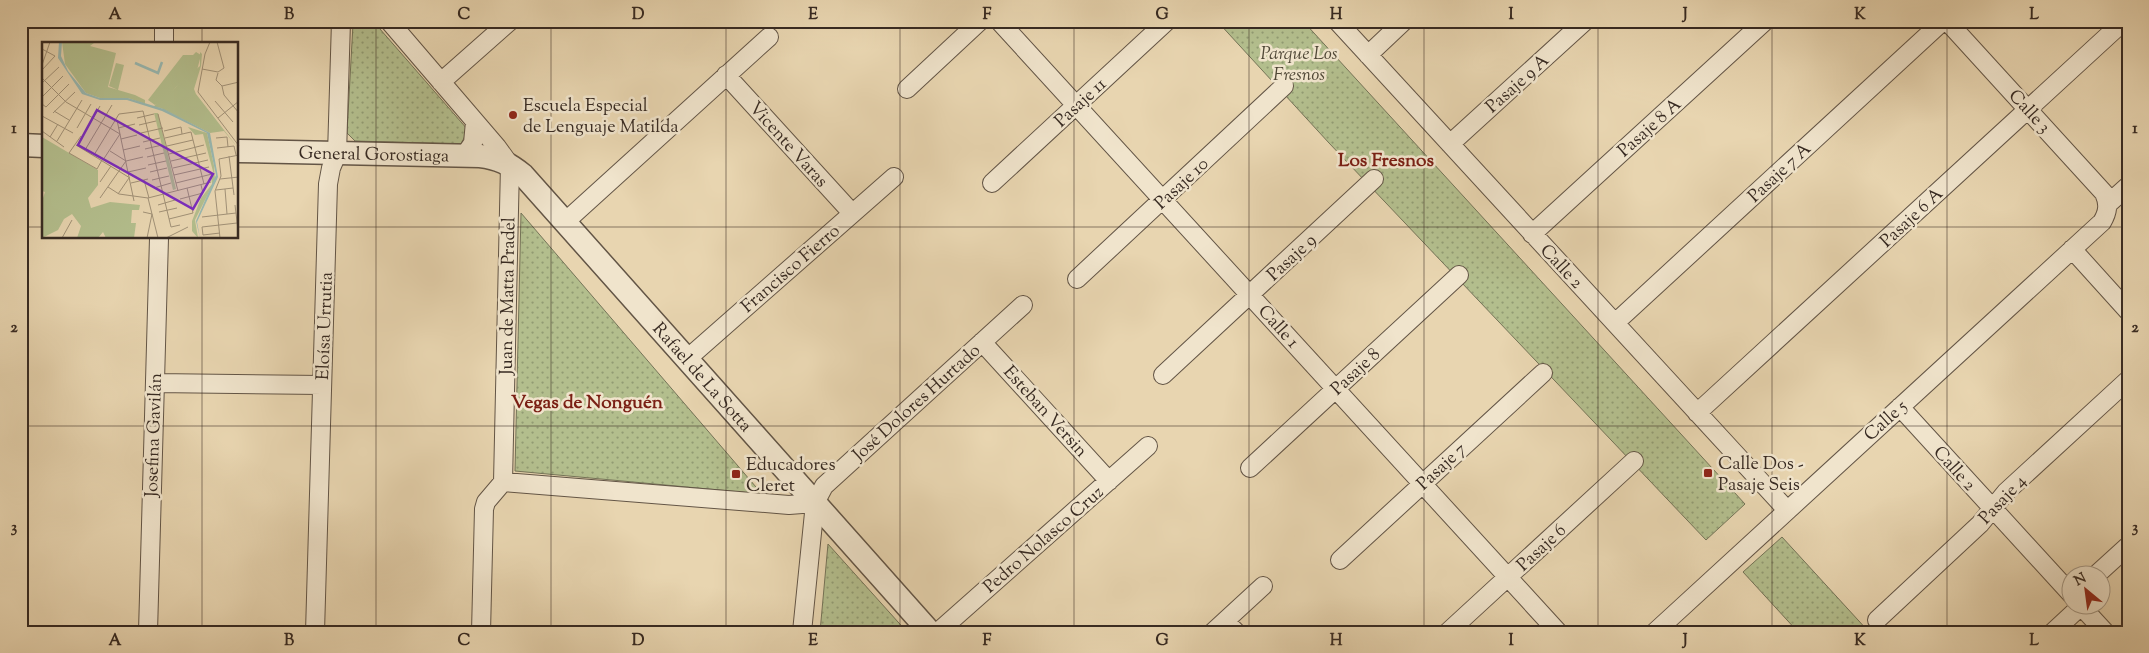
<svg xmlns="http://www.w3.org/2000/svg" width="2149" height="653" font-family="'Sorts Mill Goudy',serif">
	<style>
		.park { fill: url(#park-dots); stroke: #757458 }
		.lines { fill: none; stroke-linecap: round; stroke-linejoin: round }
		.minor-casing { stroke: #635546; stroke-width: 20 }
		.tertiary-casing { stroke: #635546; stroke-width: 25 }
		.minor { stroke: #f0e4cc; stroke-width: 18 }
		.tertiary { stroke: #f0e4cc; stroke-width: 22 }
		.grid { fill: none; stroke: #372a22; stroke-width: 1; stroke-opacity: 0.55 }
		.poi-dot { fill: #8f2418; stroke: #f0e4cc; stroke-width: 2 }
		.labels { text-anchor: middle; stroke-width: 5; stroke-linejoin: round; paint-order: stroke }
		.park-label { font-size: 18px; font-style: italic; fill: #504837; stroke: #f0e4cc }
		.street-label { font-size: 18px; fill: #372a22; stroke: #f0e4cc }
		.poi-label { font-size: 18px; fill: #372a22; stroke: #f0e4cc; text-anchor: start }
		.neighbourhood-label { font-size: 19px; font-weight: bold; fill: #7a1f14; stroke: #f0e4cc }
		.inset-river { fill: none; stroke: #98b8b1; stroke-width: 2.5 }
		.inset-road { fill: none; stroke: #a19177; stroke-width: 1 }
		.view { fill: #7b2cbf; fill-opacity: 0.15; stroke: #7b2cbf; stroke-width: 2.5 }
		.inset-edge { fill: none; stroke: #372a22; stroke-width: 2.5 }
		.neatline { fill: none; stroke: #372a22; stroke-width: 2 }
		.grid-label { font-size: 16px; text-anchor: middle; font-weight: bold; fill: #372a22 }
	</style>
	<defs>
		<pattern id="park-dots" width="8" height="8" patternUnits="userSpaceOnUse" patternTransform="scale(1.25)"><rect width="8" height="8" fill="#b3be8d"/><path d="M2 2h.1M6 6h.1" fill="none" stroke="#929b73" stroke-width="1.8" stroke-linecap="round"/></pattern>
	</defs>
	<rect width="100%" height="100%" fill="#e8d5b0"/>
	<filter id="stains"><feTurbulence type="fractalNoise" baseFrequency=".004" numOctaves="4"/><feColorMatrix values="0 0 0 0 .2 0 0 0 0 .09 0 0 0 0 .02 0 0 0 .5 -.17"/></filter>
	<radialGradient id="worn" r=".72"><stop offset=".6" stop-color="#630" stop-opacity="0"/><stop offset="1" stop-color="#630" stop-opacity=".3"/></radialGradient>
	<path class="park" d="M 356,21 L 373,21 L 468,130 L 461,144 L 355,141 L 347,133 L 353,24 Z
		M 1217,21 L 1303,21 L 1745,504 L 1706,540 L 1329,143 Z
		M 521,213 L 762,494 L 515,471 Z
		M 1782,537 L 1869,632 L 1798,632 L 1743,572 Z
		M 828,544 L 907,632 L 820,632 Z"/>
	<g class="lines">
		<defs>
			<path id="minor" d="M 389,21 L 497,147 L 510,165 L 503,482 L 486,502 L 484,509 L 481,632
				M 999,21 L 1558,632
				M 1337,21 L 1787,510
				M 164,44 L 164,21
				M 1368,55 L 1404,21
				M 726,75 L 852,213
				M 441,82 L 510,21
				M 907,89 L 980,21
				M 1450,144 L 1585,21
				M 464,156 L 473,143 L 475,122
				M 992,183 L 1167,21
				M 2108,204 L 2128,186
				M 565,222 L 769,37
				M 1532,234 L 1765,21
				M 2072,249 L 2128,311
				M 1077,279 L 1284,86
				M 1615,323 L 1943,21
				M 982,342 L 1109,481
				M 687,359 L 894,177
				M 1163,375 L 1374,179
				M 155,383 L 322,385
				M 1900,407 L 2072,595
				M 1697,413 L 2124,21
				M 1250,468 L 1459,275
				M 503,482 L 789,505 L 815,503
				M 1340,560 L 1543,373
				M 2095,576 L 2128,546
				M 2081,606 L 2105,632
				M 1877,620 L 1980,524 L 2006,492 L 2128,380
				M 1225,621 L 1236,632
				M 148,632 L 159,238
				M 315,632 L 328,184 L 331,168 L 337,154 L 341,21
				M 802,632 L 815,503 L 824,486 L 1023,305
				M 938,632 L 1148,446
				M 1213,632 L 1263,586
				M 1448,632 L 1634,461
				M 1655,632 L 2102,222 C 2108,212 2109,204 2104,193 L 1947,21
				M 2053,632 L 2081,606"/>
			<g id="tertiary">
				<path d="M 21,145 L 44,146"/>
				<path id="s1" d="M 238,151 L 480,156 C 498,158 510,164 523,175 L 930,632"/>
			</g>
		</defs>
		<use href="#minor" class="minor-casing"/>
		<use href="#tertiary" class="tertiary-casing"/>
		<use href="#minor" class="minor"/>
		<use href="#tertiary" class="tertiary"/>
	</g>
	<path class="grid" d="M 202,21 L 202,44M 376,21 L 376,632M 551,21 L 551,632M 726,21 L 726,632M 900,21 L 900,632M 1074,21 L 1074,632M 1249,21 L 1249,632M 1424,21 L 1424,632M 1598,21 L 1598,632M 1772,21 L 1772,632M 1947,21 L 1947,632M 21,227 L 44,227M 238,227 L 2128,227M 202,238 L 202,632M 21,426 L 2128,426"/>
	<g class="poi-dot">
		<circle cx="513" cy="115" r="5"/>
		<rect x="1703" y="468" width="10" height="10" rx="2.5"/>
		<rect x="731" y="469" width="10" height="10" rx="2.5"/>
	</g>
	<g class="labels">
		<g class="park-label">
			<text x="1299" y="59">Parque Los<tspan x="1299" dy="21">Fresnos</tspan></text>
		</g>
		<g class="street-label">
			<text transform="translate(1517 83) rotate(-42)" y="6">Pasaje 9 A</text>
			<text transform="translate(1080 102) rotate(-43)" y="6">Pasaje 11</text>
			<text transform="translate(2030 111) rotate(47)" y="6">Calle 3</text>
			<text transform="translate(1649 127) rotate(-42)" y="6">Pasaje 8 A</text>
			<text transform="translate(789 144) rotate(48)" y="6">Vicente Varas</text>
			<text dy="6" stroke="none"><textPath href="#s1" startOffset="136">General Gorostiaga</textPath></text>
			<text transform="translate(1779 172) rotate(-43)" y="6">Pasaje 7 A</text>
			<text transform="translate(1181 183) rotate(-43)" y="6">Pasaje 10</text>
			<text transform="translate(1911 217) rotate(-43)" y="6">Pasaje 6 A</text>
			<text transform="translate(1291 257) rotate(-43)" y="6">Pasaje 9</text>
			<text transform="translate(1562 266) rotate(47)" y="6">Calle 2</text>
			<text transform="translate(790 268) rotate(-41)" y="6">Francisco Fierro</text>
			<text transform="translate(507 296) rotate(-89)" y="6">Juan de Matta Pradel</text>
			<text transform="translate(324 326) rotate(-88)" y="6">Eloísa Urrutia</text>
			<text transform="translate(1279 326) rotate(48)" y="6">Calle 1</text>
			<text transform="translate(1355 371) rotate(-43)" y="6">Pasaje 8</text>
			<text dy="6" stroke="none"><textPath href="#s1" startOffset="560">Rafael de La Sotta</textPath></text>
			<text transform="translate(916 402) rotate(-42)" y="6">José Dolores Hurtado</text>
			<text transform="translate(1046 411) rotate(48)" y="6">Esteban Versin</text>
			<text transform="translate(1885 420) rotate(-42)" y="6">Calle 5</text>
			<text transform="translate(153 435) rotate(-88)" y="6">Josefina Gavilán</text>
			<text transform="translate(1441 466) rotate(-43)" y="6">Pasaje 7</text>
			<text transform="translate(1955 468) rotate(48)" y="6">Calle 2</text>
			<text transform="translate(2002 499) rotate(-47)" y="6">Pasaje 4</text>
			<text transform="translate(1043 539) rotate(-41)" y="6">Pedro Nolasco Cruz</text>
			<text transform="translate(1541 547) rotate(-43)" y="6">Pasaje 6</text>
		</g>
		<g class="poi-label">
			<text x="523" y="111">Escuela Especial<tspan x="523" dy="21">de Lenguaje Matilda</tspan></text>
			<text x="1718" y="469">Calle Dos -<tspan x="1718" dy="21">Pasaje Seis</tspan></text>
			<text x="746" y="470">Educadores<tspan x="746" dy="21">Cleret</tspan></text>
		</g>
		<g class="neighbourhood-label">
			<text x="1386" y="166">Los Fresnos</text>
			<text x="587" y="408">Vegas de Nonguén</text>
		</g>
	</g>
	<g transform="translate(42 42)">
		<rect width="196" height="196" fill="#e8d5b0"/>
		<path d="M 20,0 L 47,0 L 52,1 L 48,4 L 74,11 L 66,45 L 93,53 L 103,58 L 103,62 L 86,56 L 58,56 L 44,51 L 23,22 ZM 158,10 L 160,12 L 159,24 L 152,47 L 154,52 L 196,106 L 182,89 L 168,91 L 119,66 L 111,65 L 158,24 ZM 74,21 L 82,23 L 76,48 L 67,44 ZM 146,85 L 165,91 L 172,124 L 173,138 L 153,178 L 156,196 L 150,189 L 150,179 L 159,156 L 170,142 L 169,135 L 172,133 L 161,92 L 153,93 ZM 0,95 L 56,128 L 56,143 L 46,156 L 49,166 L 68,160 L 98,163 L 97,168 L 90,168 L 89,181 L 94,181 L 92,196 L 64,196 L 61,190 L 56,196 L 35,196 L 39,184 L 30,172 L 22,177 L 16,188 L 0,196 L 0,159 L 3,150 L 0,149 Z" fill="#b3be8d"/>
		<path d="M 154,10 L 159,13 L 154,32 L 134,45 L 119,60 L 113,63 L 106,58 L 141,13 L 151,13 Z" fill="#b3be8d"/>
		<path d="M 112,71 L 116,71 L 134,147 L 131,148 Z" fill="#b3be8d"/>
		<path d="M 17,0 L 20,0 L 19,14 L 26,29 L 44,51 L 58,56 L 86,56 L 122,67 L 168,91 L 176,135 L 155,180 L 158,196 L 154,179 L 174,133 L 165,91 L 120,69 L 85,58 L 58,58 L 40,52 L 16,16 Z" fill="#98b8b1"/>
		<path class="inset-river" d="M 93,21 L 116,31 L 120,20"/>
		<path class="inset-road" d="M 168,0 L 163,12 L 156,50 L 197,104M 0,7 L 13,14 L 0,28M 0,23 L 8,0M 160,27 L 176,30 L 182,26 L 175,0M 176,31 L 174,38 L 180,44 L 197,40M 0,36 L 24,60 L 78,92M 0,41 L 17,25M 180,44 L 182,53 L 197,71M 0,55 L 21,34M 173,59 L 191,80M 0,62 L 4,65 L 27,42M 12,69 L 27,78M 11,71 L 33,50M 116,72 L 136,149M 0,74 L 31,91M 95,76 L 112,72M 176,76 L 197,59M 75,78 L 92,159M 97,83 L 114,79M 35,86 L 49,62M 76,86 L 93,82M 0,89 L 22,105M 122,89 L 139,85 L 140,92M 43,90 L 58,64M 99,91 L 121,86M 39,94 L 27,111 L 55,127 L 60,118M 8,95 L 16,82M 123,96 L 149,90 L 162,142M 174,96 L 185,95 L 186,105M 79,97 L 95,93M 15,99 L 40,58M 101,100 L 118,96M 34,103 L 88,136M 125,104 L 151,98M 175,106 L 192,104 L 194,113M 103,107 L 120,103M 43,108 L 70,63M 81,108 L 98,104M 68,109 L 84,119M 127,112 L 162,103M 52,113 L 77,72 L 101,69 L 129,185 L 138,183M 187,114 L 192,153M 105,115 L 122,111M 61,118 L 78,92M 84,119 L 101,115M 129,119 L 164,111M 106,123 L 124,119M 131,126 L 166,118M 86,130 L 104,126M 108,130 L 125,126M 132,133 L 167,125M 178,137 L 197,135M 102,138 L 107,156M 110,138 L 127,134M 58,140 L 69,124M 89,141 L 106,137M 134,141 L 170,132M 66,145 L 77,152 L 106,156 L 169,140M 112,146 L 129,141M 183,147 L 185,172M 174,148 L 191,146M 76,152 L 87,136M 58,156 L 84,119M 106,156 L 116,196M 138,157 L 161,151 L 159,143M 116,163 L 133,158M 193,163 L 196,188M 101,170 L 110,172 L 105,196M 117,170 L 135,166M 160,175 L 194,171M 127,177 L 151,171 L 145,146M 178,191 L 161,193 L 160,185 L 195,181M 20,196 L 30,178M 124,196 L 146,185M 178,196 L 173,149 L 179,134 L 177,117 L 197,113"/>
		<path class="view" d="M 55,68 L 171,132 L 151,167 L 36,103 Z"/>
		<rect width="196" height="196" class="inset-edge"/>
	</g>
	<rect width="2149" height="653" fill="none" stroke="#e8d5b0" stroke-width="55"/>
	<g transform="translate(2086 590) rotate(331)"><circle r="24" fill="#f0e4cc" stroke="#a69a88"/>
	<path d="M0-4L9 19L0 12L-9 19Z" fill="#8f2418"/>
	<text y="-8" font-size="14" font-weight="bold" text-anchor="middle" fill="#372a22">N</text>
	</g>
	<rect x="28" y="28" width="2094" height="598" class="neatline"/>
	<g class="grid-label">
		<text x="115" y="19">A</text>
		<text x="289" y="19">B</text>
		<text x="464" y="19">C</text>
		<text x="638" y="19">D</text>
		<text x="813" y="19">E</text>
		<text x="987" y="19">F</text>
		<text x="1162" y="19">G</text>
		<text x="1336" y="19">H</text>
		<text x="1511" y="19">I</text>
		<text x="1685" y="19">J</text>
		<text x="1860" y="19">K</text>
		<text x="2034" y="19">L</text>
		<text x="14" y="133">1</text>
		<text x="2135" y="133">1</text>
		<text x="14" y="332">2</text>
		<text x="2135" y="332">2</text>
		<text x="14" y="532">3</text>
		<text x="2135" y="532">3</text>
		<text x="115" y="645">A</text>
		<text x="289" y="645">B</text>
		<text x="464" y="645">C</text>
		<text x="638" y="645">D</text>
		<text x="813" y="645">E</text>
		<text x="987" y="645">F</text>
		<text x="1162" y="645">G</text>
		<text x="1336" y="645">H</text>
		<text x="1511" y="645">I</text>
		<text x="1685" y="645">J</text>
		<text x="1860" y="645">K</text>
		<text x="2034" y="645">L</text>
	</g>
	<rect width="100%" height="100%" filter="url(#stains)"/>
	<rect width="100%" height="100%" fill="url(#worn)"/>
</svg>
